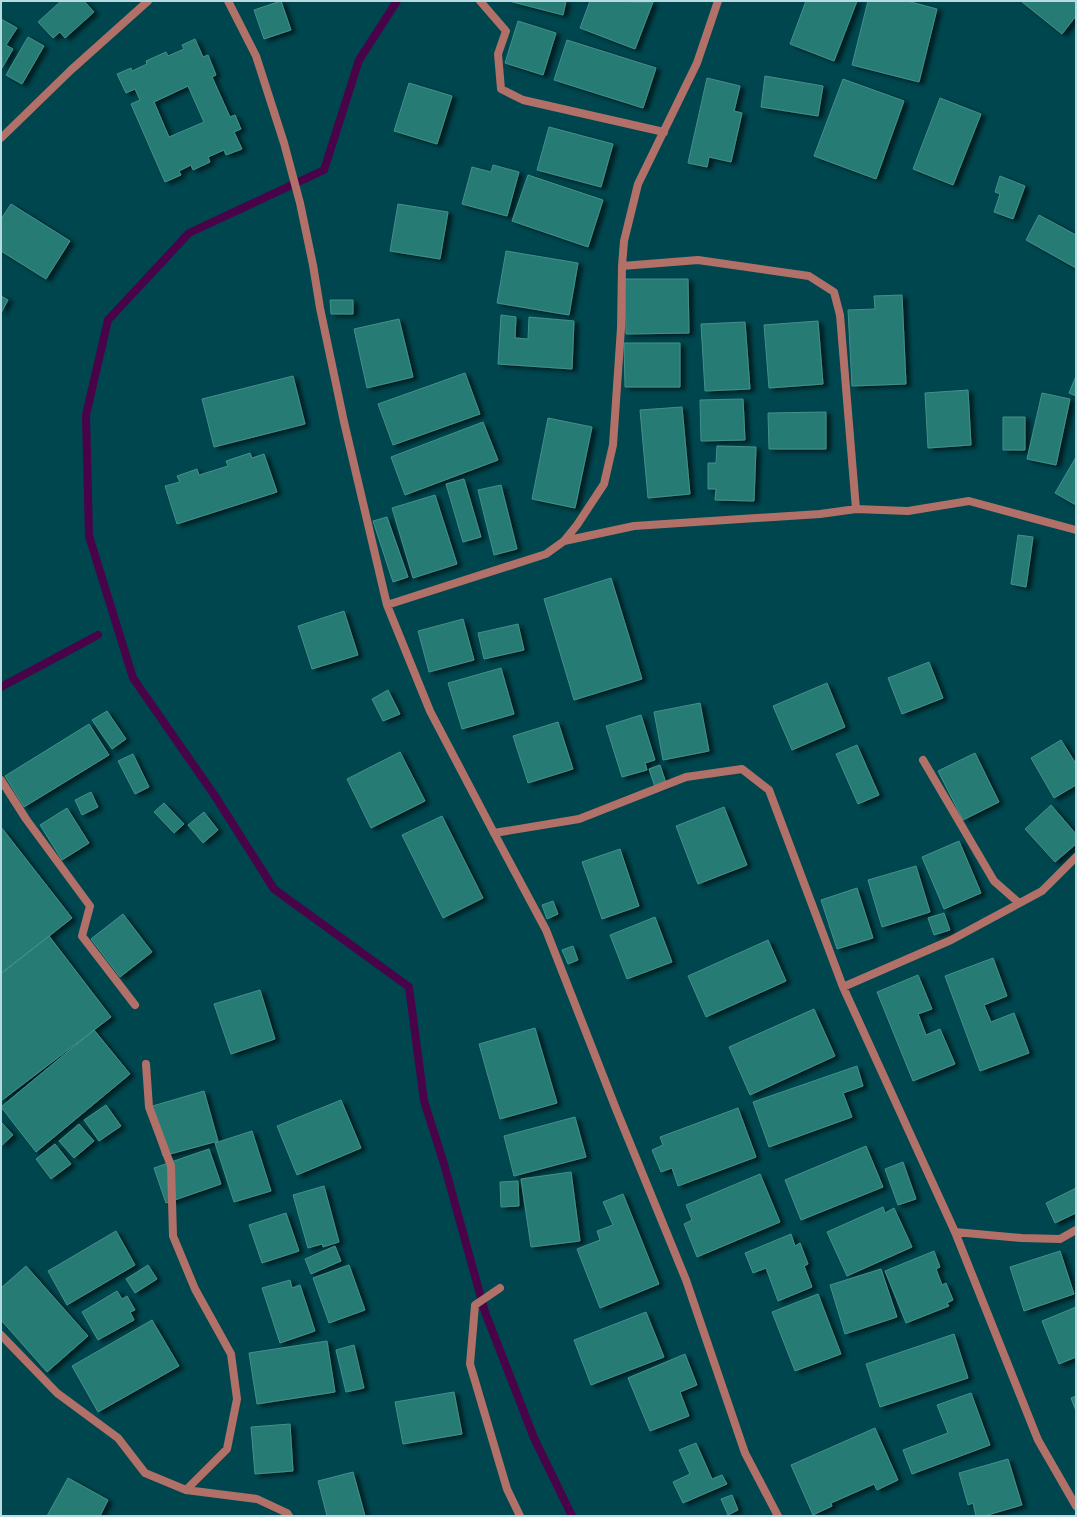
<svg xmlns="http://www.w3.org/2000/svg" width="1077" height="1517" font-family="'Times New Roman',serif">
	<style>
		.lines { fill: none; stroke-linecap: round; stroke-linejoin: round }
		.stream { stroke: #490349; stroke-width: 8 }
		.building { fill: #287b75; stroke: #42918b; fill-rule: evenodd; filter: url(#shadow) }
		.minor { stroke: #b27168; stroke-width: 8 }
	</style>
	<defs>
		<filter id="shadow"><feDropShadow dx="4.5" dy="2.5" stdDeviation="2" flood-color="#0009"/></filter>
	</defs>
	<rect width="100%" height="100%" fill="#00464e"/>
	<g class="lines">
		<path class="stream" d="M 397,1 L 359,60 L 324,170 L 189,233 L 108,320 L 86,415 L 89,536 L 133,678 L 215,796 L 274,889 L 409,987 L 424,1101 L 444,1164 L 485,1312 L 534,1438 L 572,1516
			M 1,687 L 98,635"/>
	</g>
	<path class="building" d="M 61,1 L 84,1 L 94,12 L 65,38 L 60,32 L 53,38 L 38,22 Z
		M 281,1 L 291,30 L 264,39 L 254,10 Z
		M 509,1 L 566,1 L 563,15 Z
		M 590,1 L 653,2 L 635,49 L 580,28 Z
		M 806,1 L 857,1 L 834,61 L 790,44 Z
		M 868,1 L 907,1 L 937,9 L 919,82 L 852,65 Z
		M 1023,1 L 1076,1 L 1076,16 L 1062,34 L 1022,2 Z
		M 1,19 L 17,28 L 6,45 L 13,49 L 2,68 Z
		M 518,21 L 556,33 L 543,75 L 505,63 Z
		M 28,37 L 44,46 L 22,84 L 6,75 Z
		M 195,39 L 203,57 L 208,55 L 216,75 L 212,77 L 230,117 L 235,115 L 241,129 L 234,132 L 242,149 L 226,155 L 224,150 L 208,157 L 210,162 L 193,170 L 191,165 L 179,171 L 181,175 L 165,182 L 131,104 L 140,100 L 135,89 L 126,93 L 117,74 L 131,68 L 132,71 L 147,64 L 146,61 L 166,52 L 168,56 L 184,49 L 182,45 ZM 188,86 L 204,122 L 169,137 L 154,102 Z
		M 567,40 L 656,68 L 643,108 L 554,80 Z
		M 765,76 L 823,86 L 818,116 L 761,107 Z
		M 707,78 L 740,86 L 734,111 L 742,113 L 731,162 L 709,157 L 707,167 L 688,163 Z
		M 843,79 L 904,101 L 876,179 L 814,156 Z
		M 409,83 L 452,96 L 437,144 L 394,131 Z
		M 940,98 L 981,114 L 953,185 L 913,169 Z
		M 549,127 L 613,144 L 601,187 L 537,170 Z
		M 493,165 L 519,172 L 507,216 L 462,204 L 472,167 L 491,172 Z
		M 528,175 L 603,200 L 588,247 L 512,221 Z
		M 1000,176 L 1025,186 L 1013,219 L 994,212 L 1000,194 L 995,192 Z
		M 11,204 L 70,241 L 46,279 L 1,251 L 1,219 Z
		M 398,204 L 448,212 L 440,259 L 390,251 Z
		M 1039,215 L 1076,235 L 1076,268 L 1026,240 Z
		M 506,251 L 578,263 L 569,315 L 497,303 Z
		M 625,279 L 688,279 L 689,333 L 626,334 Z
		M 902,295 L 906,384 L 852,386 L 848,310 L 875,309 L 874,296 Z
		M 1,296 L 8,300 L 1,313 Z
		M 330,300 L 353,300 L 353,314 L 331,314 Z
		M 501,315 L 516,317 L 515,338 L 528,339 L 529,317 L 574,321 L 572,369 L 498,364 Z
		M 399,319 L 413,377 L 367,388 L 354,329 Z
		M 818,321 L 823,384 L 769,388 L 764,325 Z
		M 745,322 L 750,389 L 705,391 L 701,324 Z
		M 624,343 L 680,343 L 680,387 L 625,387 Z
		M 465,373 L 480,414 L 393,445 L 378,404 Z
		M 293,376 L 305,424 L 214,447 L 202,399 Z
		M 1076,376 L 1076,396 L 1069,393 Z
		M 968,390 L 971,445 L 928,448 L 925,393 Z
		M 1042,393 L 1070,399 L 1056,465 L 1027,459 Z
		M 743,399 L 745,440 L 701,441 L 700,400 Z
		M 682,407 L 690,494 L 648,498 L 640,410 Z
		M 826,412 L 826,449 L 769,449 L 768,413 Z
		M 1003,417 L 1025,417 L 1025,450 L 1003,450 Z
		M 548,418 L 592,427 L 575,508 L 532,499 Z
		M 483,422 L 498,460 L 405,495 L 391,457 Z
		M 717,446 L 756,447 L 754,501 L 715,500 L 716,489 L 708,489 L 708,463 L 716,463 Z
		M 250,453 L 252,458 L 264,454 L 277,492 L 177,524 L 165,486 L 180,482 L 177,476 L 197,469 L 199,475 L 228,466 L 226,461 Z
		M 1076,457 L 1076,505 L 1055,493 Z
		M 464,479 L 481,537 L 463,542 L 446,484 Z
		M 501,485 L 517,549 L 494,555 L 478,490 Z
		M 435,495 L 457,564 L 413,578 L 392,508 Z
		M 387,517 L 408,577 L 393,582 L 373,521 Z
		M 1018,535 L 1033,537 L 1026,587 L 1011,584 Z
		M 611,578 L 642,679 L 574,700 L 544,599 Z
		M 344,611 L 358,655 L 312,669 L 298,626 Z
		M 463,619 L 474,660 L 429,672 L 418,631 Z
		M 518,624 L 524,650 L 484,659 L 478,633 Z
		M 929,662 L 943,698 L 902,714 L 888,678 Z
		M 501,668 L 514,714 L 462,729 L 448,683 Z
		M 827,683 L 845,727 L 792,750 L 773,706 Z
		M 388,690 L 400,714 L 383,721 L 372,699 Z
		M 700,703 L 709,751 L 663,760 L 654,712 Z
		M 107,711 L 126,739 L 112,749 L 92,720 Z
		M 641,715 L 655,760 L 645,763 L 647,770 L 622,777 L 606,726 Z
		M 558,722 L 573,769 L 528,783 L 513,736 Z
		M 89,724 L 109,755 L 24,807 L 5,776 Z
		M 1061,740 L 1076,764 L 1076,785 L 1054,798 L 1031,758 Z
		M 857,745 L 879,795 L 858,804 L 836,754 Z
		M 400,752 L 425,801 L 371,828 L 347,779 Z
		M 975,753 L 999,802 L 963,820 L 938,771 Z
		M 133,754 L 149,787 L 135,794 L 118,761 Z
		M 660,765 L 666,783 L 655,787 L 649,769 Z
		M 91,792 L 98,807 L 82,815 L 75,800 Z
		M 164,803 L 184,824 L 174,833 L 154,812 Z
		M 1051,805 L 1076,834 L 1076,844 L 1055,862 L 1025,829 Z
		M 724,807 L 747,865 L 698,884 L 676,826 Z
		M 67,808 L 89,843 L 62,860 L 40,825 Z
		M 204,812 L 218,830 L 203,843 L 188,825 Z
		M 442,816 L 483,898 L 443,918 L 402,835 Z
		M 1,827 L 72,918 L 1,974 Z
		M 959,841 L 981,893 L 944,909 L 922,857 Z
		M 620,849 L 639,906 L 602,919 L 582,862 Z
		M 916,866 L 930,912 L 882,927 L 868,880 Z
		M 857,888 L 873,938 L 837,949 L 821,900 Z
		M 553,901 L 558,914 L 547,919 L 542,905 Z
		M 944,913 L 950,930 L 934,935 L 928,918 Z
		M 123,914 L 152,952 L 120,977 L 91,939 Z
		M 655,917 L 672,962 L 627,979 L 610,935 Z
		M 49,936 L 111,1017 L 1,1101 L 1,973 Z
		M 768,940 L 786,981 L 706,1017 L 688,976 Z
		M 573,946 L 578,960 L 568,964 L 562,950 Z
		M 993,958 L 1007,996 L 984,1005 L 991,1022 L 1014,1013 L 1029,1053 L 980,1071 L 945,976 Z
		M 918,975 L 932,1009 L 918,1014 L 926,1035 L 940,1029 L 955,1064 L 913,1081 L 877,992 Z
		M 260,990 L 275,1039 L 231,1054 L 214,1004 Z
		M 814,1009 L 835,1056 L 750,1095 L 729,1047 Z
		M 535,1028 L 557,1103 L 500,1119 L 479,1044 Z
		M 94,1030 L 130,1074 L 36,1152 L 1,1107 Z
		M 857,1066 L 863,1086 L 843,1093 L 852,1117 L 769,1147 L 753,1102 Z
		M 204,1091 L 218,1141 L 163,1156 L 149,1107 Z
		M 341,1100 L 361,1148 L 297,1175 L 277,1126 Z
		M 106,1105 L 121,1126 L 99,1141 L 84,1120 Z
		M 738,1108 L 756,1157 L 678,1186 L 672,1168 L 661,1172 L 652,1150 L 663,1145 L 660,1137 Z
		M 575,1117 L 586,1157 L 514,1176 L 504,1136 Z
		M 1,1122 L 13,1135 L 1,1146 Z
		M 79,1124 L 94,1141 L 74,1158 L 59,1141 Z
		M 252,1131 L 271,1191 L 234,1202 L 215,1143 Z
		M 55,1144 L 71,1164 L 51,1179 L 36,1159 Z
		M 866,1146 L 883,1187 L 801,1220 L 785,1180 Z
		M 209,1149 L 221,1184 L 166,1203 L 154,1168 Z
		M 903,1162 L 916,1199 L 898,1205 L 885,1169 Z
		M 571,1172 L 580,1241 L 531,1247 L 521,1179 Z
		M 760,1174 L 780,1222 L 697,1257 L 684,1224 L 692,1220 L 686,1205 Z
		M 518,1181 L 519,1206 L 501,1207 L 500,1182 Z
		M 324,1186 L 339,1242 L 323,1247 L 322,1244 L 308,1248 L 293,1195 Z
		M 1076,1188 L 1076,1213 L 1055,1223 L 1046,1203 Z
		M 623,1194 L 659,1284 L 600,1308 L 577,1249 L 600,1240 L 597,1231 L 613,1225 L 603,1202 Z
		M 883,1207 L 885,1213 L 894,1208 L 912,1247 L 847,1276 L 827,1232 Z
		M 286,1213 L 299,1251 L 262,1263 L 249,1225 Z
		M 116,1231 L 135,1265 L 67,1305 L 48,1271 Z
		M 791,1234 L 795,1246 L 800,1243 L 808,1264 L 804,1266 L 812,1287 L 778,1301 L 766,1268 L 753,1273 L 745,1253 Z
		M 335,1246 L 341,1261 L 311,1274 L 305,1259 Z
		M 934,1251 L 940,1267 L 936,1269 L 942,1285 L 946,1283 L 953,1300 L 947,1303 L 949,1306 L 906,1323 L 885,1271 Z
		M 1060,1251 L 1074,1294 L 1024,1311 L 1010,1267 Z
		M 148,1265 L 157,1279 L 135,1293 L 126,1279 Z
		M 349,1265 L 365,1310 L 329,1323 L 313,1278 Z
		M 26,1266 L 88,1336 L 47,1372 L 1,1320 L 1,1288 Z
		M 881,1269 L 897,1317 L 845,1334 L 830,1285 Z
		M 290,1280 L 292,1288 L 300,1285 L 315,1331 L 280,1343 L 262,1288 Z
		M 117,1291 L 122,1299 L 127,1296 L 135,1310 L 130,1312 L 134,1320 L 98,1340 L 82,1312 Z
		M 818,1294 L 841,1354 L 795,1371 L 772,1312 Z
		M 1076,1307 L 1076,1357 L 1059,1364 L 1042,1321 Z
		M 646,1312 L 664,1357 L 591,1385 L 574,1340 Z
		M 152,1320 L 179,1366 L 98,1412 L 72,1366 Z
		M 954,1334 L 968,1378 L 880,1407 L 866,1364 Z
		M 327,1341 L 335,1392 L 257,1404 L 249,1353 Z
		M 354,1345 L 364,1388 L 346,1392 L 336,1350 Z
		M 685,1354 L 697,1385 L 680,1392 L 689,1416 L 650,1431 L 628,1378 Z
		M 454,1392 L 462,1434 L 403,1444 L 395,1402 Z
		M 971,1393 L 990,1445 L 912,1474 L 903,1450 L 948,1433 L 937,1405 Z
		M 1076,1396 L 1076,1411 L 1071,1398 Z
		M 290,1424 L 293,1471 L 255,1474 L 251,1427 Z
		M 875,1428 L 898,1480 L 877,1490 L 874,1484 L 831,1503 L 832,1506 L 813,1515 L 791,1465 Z
		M 696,1443 L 712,1479 L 722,1475 L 727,1484 L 683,1503 L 673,1482 L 690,1474 L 679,1450 Z
		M 1008,1459 L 1022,1505 L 984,1516 L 976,1516 L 973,1503 L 968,1505 L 959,1473 Z
		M 353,1472 L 365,1516 L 327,1516 L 318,1481 Z
		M 68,1478 L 108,1500 L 100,1516 L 47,1516 Z
		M 732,1495 L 738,1510 L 728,1515 L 721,1499 Z"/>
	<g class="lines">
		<path class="minor" d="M 228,1 L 256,56 L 284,143 L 300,203 L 313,265 L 320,308 L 344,422 L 387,605 L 430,711 L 494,833 L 546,930 L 616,1109 L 686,1280 L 745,1453 L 778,1516
			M 480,1 L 506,31 L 498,54 L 501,89 L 523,100 L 664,132
			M 1,138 L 71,70 L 148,1
			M 622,266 L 698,260 L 809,276 L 834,292 L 840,315 L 856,509
			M 564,541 L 634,526 L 820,514 L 856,509 L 908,511 L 969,501 L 1076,530
			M 387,605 L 546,554 L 564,541 L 577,525 L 604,484 L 613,445 L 621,328 L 622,266 L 624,241 L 638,184 L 697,63 L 718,1
			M 923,760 L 994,881 L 1019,903
			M 1,780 L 26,819 L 90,906 L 82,936 L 135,1005
			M 494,833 L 579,819 L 686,777 L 742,769 L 769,790 L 843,987 L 955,1232 L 1038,1440 L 1076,1506
			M 843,987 L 951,940 L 1042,891 L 1076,857
			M 146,1064 L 149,1107 L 171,1166 L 173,1236 L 195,1289 L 231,1354 L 237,1399 L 227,1449 L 186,1490
			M 955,1232 L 1022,1238 L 1060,1239 L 1076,1230
			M 500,1288 L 475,1305 L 470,1364 L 507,1489 L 520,1516
			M 1,1335 L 57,1393 L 118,1438 L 145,1473 L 186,1490 L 257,1499 L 287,1513 L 289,1516"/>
	</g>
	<rect width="1077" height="1517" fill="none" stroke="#b6dbe1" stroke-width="4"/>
</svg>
